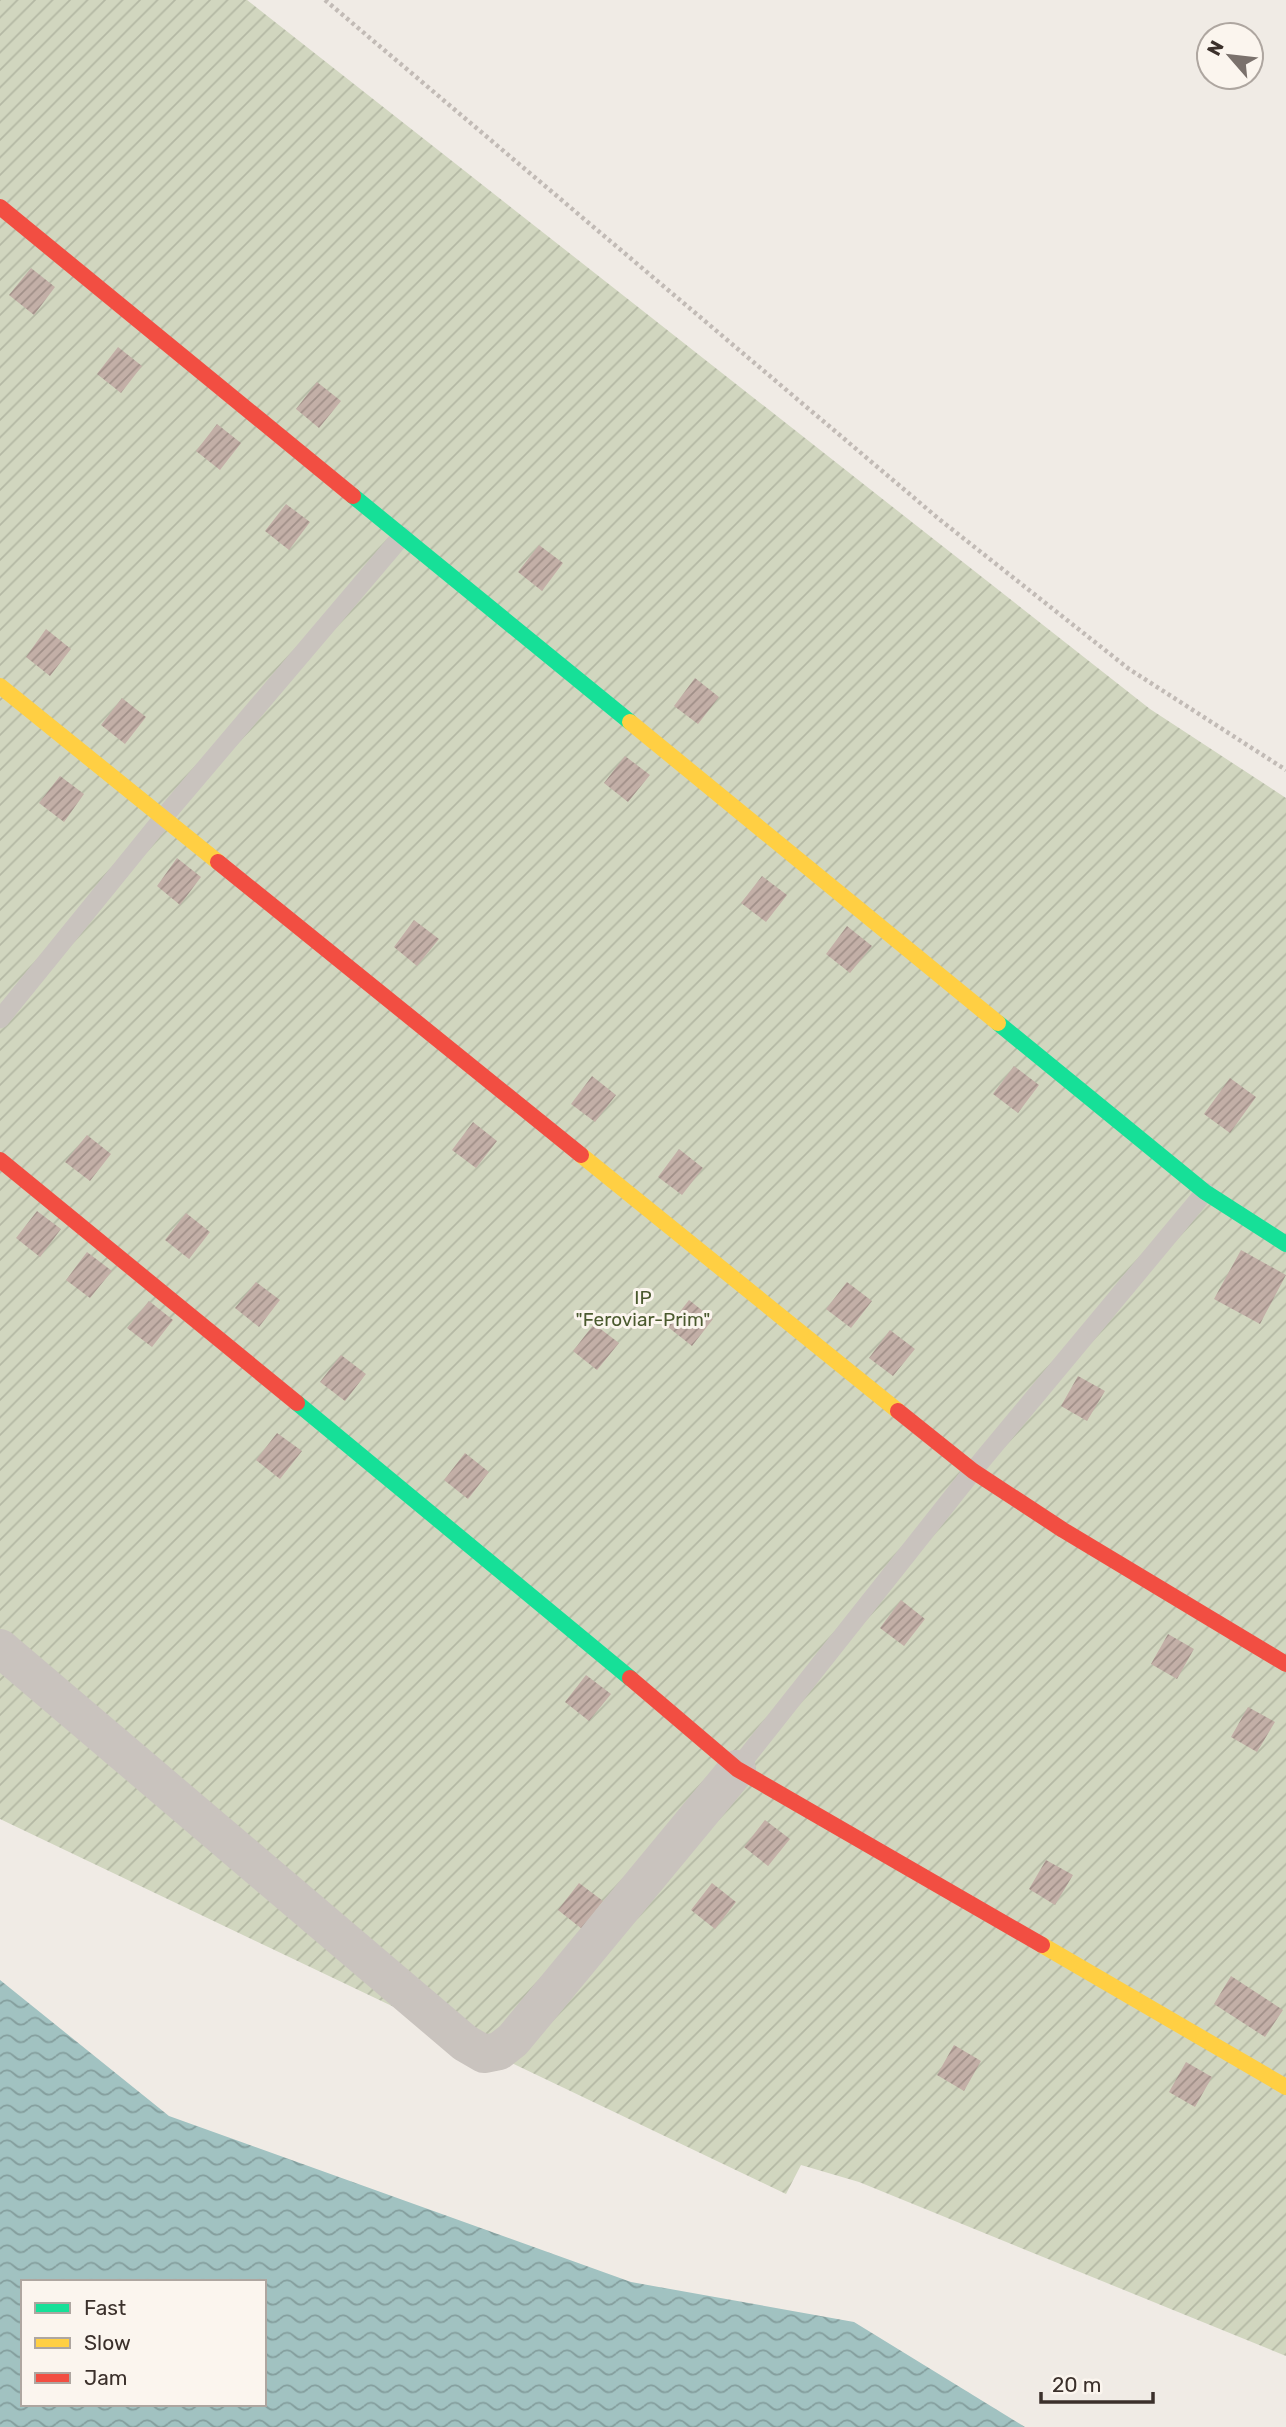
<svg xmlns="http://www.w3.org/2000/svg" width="1286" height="2427" font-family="Rubik,sans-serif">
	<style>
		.garden { fill: url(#garden-furrows) }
		.water { fill: url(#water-waves); fill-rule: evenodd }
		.building { fill: url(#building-hatch) }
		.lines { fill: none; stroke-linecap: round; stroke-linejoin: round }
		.path { stroke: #c2bbb6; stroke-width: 4.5; stroke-dasharray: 3.5 3.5; stroke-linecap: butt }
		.lane { stroke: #c9c3be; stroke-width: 19 }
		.street { stroke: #c9c3be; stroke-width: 38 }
		.fast { stroke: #16e098; stroke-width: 16 }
		.slow { stroke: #ffcf43; stroke-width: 16 }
		.jam { stroke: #f24e42; stroke-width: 16 }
		.labels { text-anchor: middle; stroke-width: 6; stroke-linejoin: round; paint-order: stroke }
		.park-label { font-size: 19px; fill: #4a5a2e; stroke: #fbf5ee }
	</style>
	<defs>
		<pattern id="garden-furrows" width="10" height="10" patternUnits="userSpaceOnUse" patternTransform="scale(1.75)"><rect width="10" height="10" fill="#d1d6bf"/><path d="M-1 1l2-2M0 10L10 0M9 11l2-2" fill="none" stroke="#b4b8a4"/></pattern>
		<pattern id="water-waves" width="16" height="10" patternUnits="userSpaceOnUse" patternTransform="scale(1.75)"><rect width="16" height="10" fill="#a1c2c1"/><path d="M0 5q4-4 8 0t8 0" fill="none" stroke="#849e9d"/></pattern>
		<pattern id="building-hatch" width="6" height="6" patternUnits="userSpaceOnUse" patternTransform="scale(1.75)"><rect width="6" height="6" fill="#c3afa7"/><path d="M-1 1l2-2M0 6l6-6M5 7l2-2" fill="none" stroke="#a08f88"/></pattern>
	</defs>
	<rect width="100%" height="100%" fill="#f0ebe5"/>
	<path class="garden" d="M 0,0 L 247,0 L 1150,709 L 1286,798 L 1286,2356 L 859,2182 L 801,2165 L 786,2194 L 0,1819 Z"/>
	<path class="water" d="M 0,1980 L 169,2116 L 631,2282 L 854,2322 L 1025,2427 L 0,2427 ZM 23,2282 L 264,2282 L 264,2404 L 23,2404 Z"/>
	<path class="building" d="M 31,268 L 55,287 L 34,315 L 9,295 Z
		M 118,347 L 142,366 L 121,393 L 97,374 Z
		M 317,382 L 341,401 L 319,428 L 296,409 Z
		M 217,424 L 241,443 L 220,470 L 196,451 Z
		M 286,504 L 310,522 L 289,550 L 265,531 Z
		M 539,545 L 563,563 L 542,591 L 518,572 Z
		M 46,629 L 71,649 L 50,676 L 26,657 Z
		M 695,678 L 719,697 L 698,724 L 674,706 Z
		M 122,698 L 146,717 L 125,744 L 101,725 Z
		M 625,756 L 650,775 L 628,802 L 604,783 Z
		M 60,776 L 84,794 L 64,822 L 39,803 Z
		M 177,858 L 201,877 L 180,905 L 157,886 Z
		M 762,876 L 787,895 L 766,922 L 741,903 Z
		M 414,920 L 439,939 L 417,966 L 394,947 Z
		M 847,926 L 872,946 L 850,973 L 826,954 Z
		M 1014,1066 L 1039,1085 L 1018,1113 L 993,1094 Z
		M 592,1076 L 616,1095 L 595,1122 L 571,1104 Z
		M 1230,1078 L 1256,1097 L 1230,1133 L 1204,1114 Z
		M 473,1122 L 497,1141 L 476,1168 L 452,1150 Z
		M 87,1135 L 111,1154 L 90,1181 L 65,1162 Z
		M 679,1149 L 703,1168 L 682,1195 L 658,1177 Z
		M 37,1211 L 61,1229 L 40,1257 L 16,1238 Z
		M 186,1213 L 210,1232 L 189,1259 L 165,1240 Z
		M 1241,1250 L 1286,1275 L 1260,1324 L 1214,1299 Z
		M 87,1252 L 112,1271 L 90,1298 L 66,1280 Z
		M 256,1282 L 280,1300 L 259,1327 L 235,1308 Z
		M 847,1282 L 872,1301 L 851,1328 L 826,1309 Z
		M 689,1300 L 713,1319 L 692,1346 L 668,1327 Z
		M 149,1301 L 173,1320 L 152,1347 L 127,1328 Z
		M 594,1324 L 619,1343 L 597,1370 L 573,1351 Z
		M 890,1330 L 915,1349 L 893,1376 L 869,1358 Z
		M 341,1355 L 366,1374 L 345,1401 L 320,1382 Z
		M 1078,1376 L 1105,1391 L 1087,1421 L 1061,1406 Z
		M 277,1433 L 302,1451 L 280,1479 L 256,1460 Z
		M 465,1453 L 489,1472 L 468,1499 L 444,1480 Z
		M 901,1600 L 925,1619 L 904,1646 L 880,1628 Z
		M 1168,1634 L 1194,1649 L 1177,1679 L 1151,1664 Z
		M 586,1675 L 611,1694 L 589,1721 L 565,1702 Z
		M 1248,1707 L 1275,1722 L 1257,1752 L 1231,1737 Z
		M 765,1820 L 790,1839 L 768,1866 L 744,1847 Z
		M 1046,1860 L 1073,1875 L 1055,1905 L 1029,1889 Z
		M 579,1883 L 603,1901 L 582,1929 L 558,1910 Z
		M 712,1883 L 736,1902 L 715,1929 L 691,1910 Z
		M 1231,1976 L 1283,2010 L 1265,2037 L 1214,2004 Z
		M 954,2045 L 981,2061 L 964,2091 L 937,2075 Z
		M 1186,2062 L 1212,2077 L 1195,2107 L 1169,2092 Z"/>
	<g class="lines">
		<path class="path" d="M 325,0 L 939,519 L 1129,669 L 1286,770"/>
		<path class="lane" d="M 0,1019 L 163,818 L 402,536
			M 737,1769 L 973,1471 L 1205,1192"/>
		<path class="street" d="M 0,1648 L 465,2043 L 484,2054 L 499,2051 L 513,2040 L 737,1769"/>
		<path class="fast" d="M 353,496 L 630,722
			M 998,1023 L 1205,1192 L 1286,1244
			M 297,1403 L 630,1678"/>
		<path class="slow" d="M 0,686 L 218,862
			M 630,722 L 998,1023
			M 581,1155 L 898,1411
			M 1042,1945 L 1286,2087"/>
		<path class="jam" d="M 0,207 L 353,496
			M 218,862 L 581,1155
			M 0,1160 L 297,1403
			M 898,1411 L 973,1471 L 1063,1530 L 1286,1664
			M 630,1678 L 737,1769 L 1042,1945"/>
	</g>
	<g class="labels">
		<g class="park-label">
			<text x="643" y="1304">IP<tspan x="643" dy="22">"Feroviar-Prim"</tspan></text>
		</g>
	</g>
	<rect x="21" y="2280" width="245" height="126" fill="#fbf5ee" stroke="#aea6a0" stroke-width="2"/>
	<rect x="35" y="2303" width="35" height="10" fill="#16e098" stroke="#aea6a0" stroke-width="2"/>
	<text x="84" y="2315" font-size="21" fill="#3b302b">Fast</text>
	<rect x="35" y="2338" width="35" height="10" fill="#ffcf43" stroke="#aea6a0" stroke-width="2"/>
	<text x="84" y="2350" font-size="21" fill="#3b302b">Slow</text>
	<rect x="35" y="2373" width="35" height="10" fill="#f24e42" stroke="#aea6a0" stroke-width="2"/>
	<text x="84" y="2385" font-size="21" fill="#3b302b">Jam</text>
	<g transform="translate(1230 56) rotate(298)"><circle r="33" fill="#fbf5ee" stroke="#aea6a0" stroke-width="2"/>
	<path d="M0-5L12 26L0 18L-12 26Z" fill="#7a716c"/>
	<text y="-10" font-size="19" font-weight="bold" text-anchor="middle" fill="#3b302b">N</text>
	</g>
	<path d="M1041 2392v10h112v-10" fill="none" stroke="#3b302b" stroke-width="3.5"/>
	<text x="1052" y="2392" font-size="21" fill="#3b302b" stroke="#fbf5ee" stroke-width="5" paint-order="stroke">20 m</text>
</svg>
